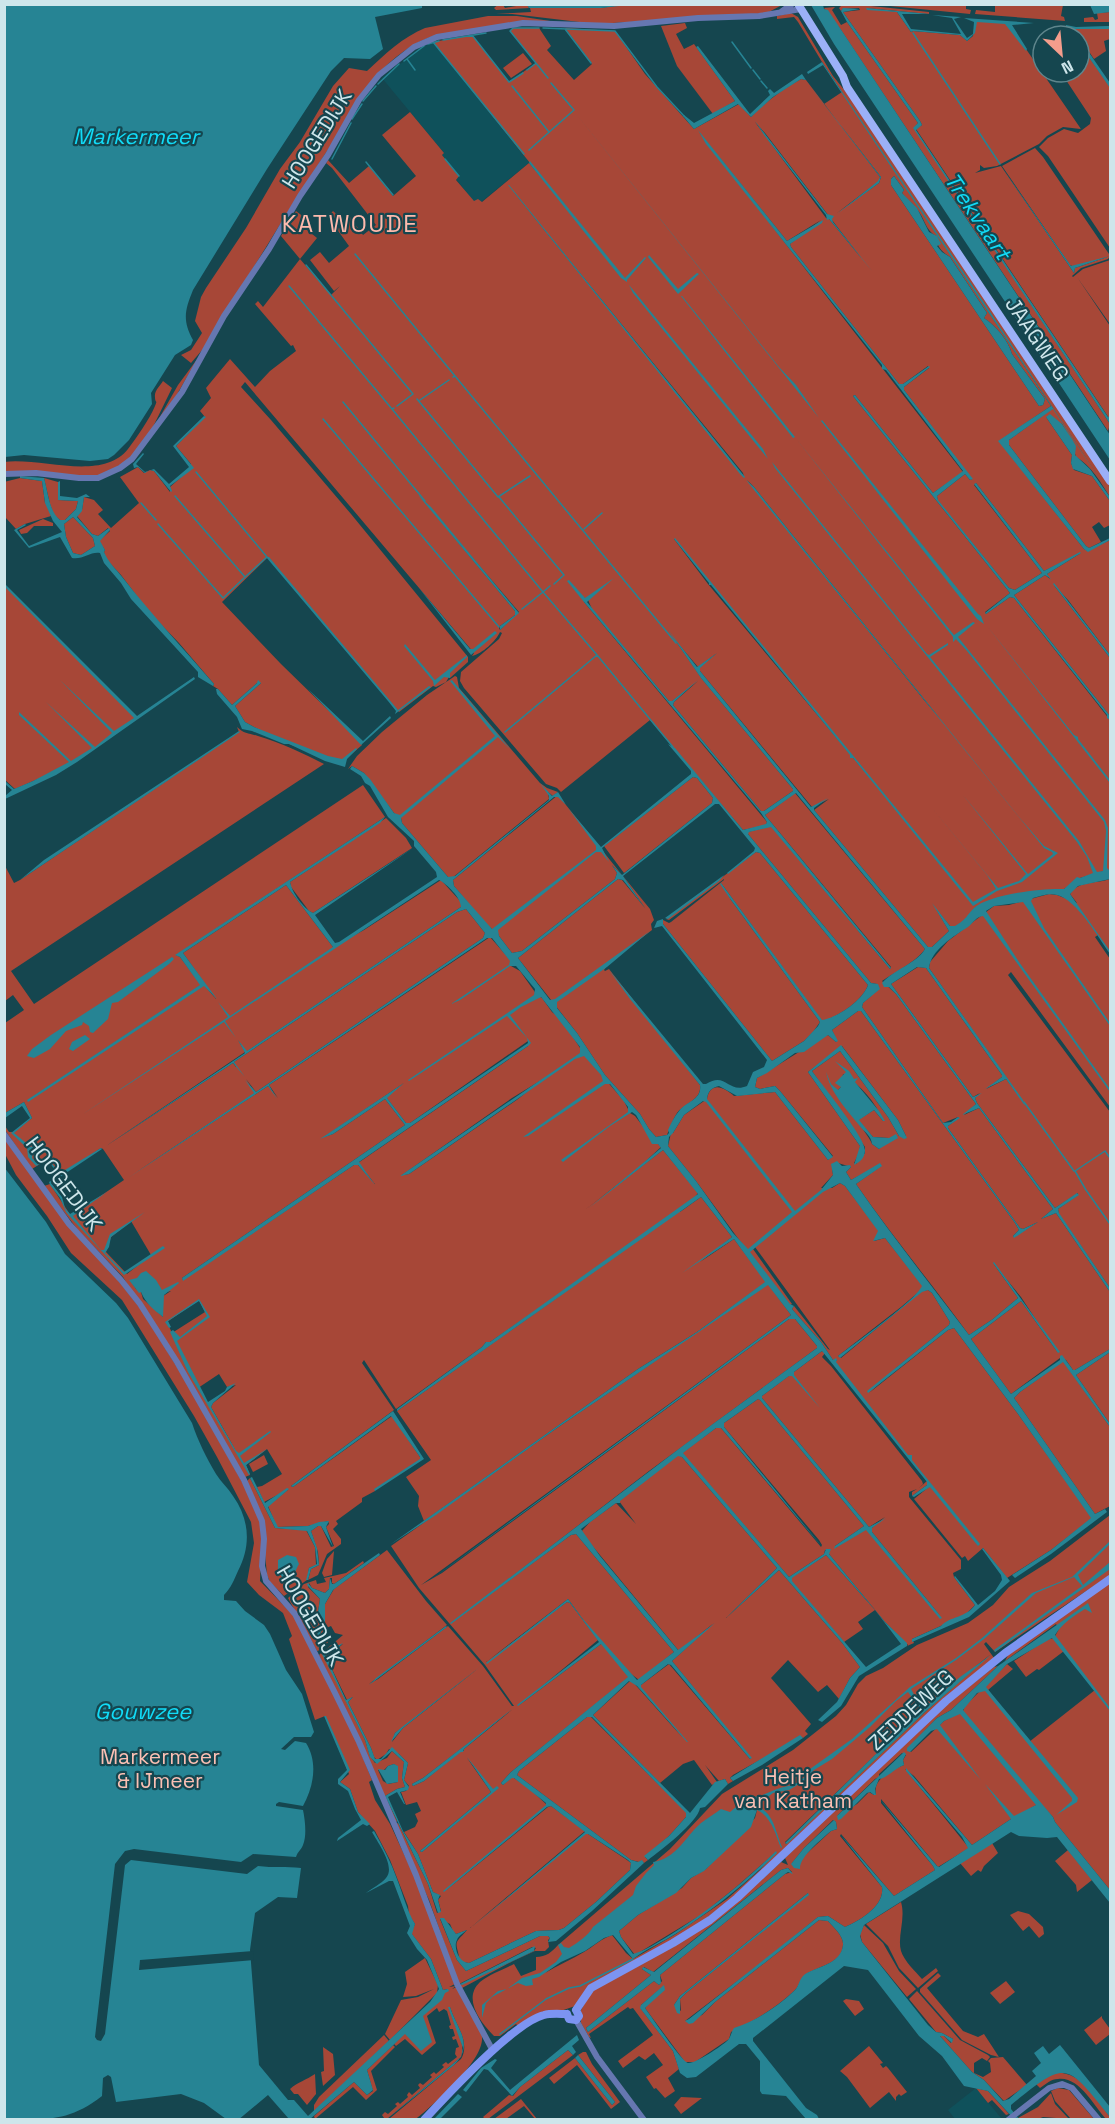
<svg xmlns="http://www.w3.org/2000/svg" width="1115" height="2124" font-family="'Space Grotesk',sans-serif">
	<style>
		.built { fill: #0f515b }
		.green { fill: #a74737; fill-rule: evenodd }
		.water { fill: #268494; fill-rule: evenodd }
		.pier { fill: #15464f }
		.lines { fill: none; stroke-linecap: round; stroke-linejoin: round }
		.stream { stroke: #268494; stroke-width: 1.5 }
		.tertiary { stroke: #6677b1; stroke-width: 6 }
		.secondary { stroke: #7c94f1; stroke-width: 8 }
		.primary { stroke: #9bb0f7; stroke-width: 8 }
		.labels { text-anchor: middle; stroke-width: 4.5; stroke-linejoin: round; paint-order: stroke }
		.street-label { font-size: 21px; fill: #cee6eb; stroke: #15464f }
		.park-label { font-size: 21px; fill: #fbc0b4; stroke: #15464f }
		.water-label { font-size: 22px; font-style: italic; fill: #11dbf7; stroke: #15464f }
		.quarter-label { font-size: 24px; letter-spacing: 1.5px; fill: #fdbaad; stroke: #15464f }
	</style>
	<rect width="100%" height="100%" fill="#15464f"/>
	<path class="built" d="M 433,42 L 530,162 L 481,202 L 474,202 L 456,179 L 459,176 L 442,155 L 444,153 L 382,78 L 425,45 Z
		M 976,2088 L 1002,2119 L 955,2119 L 948,2110 Z"/>
	<path class="green" d="M 499,4 L 503,5 L 505,8 L 527,4 L 529,8 L 601,8 L 628,4 L 782,5 L 765,14 L 596,24 L 512,14 L 496,14 L 531,12 L 530,8 L 496,10 L 494,8 Z
		M 880,5 L 966,6 L 966,9 L 971,10 L 970,14 Z
		M 995,5 L 1063,5 L 1061,16 L 1064,17 L 1065,21 L 975,14 L 976,10 L 995,12 Z
		M 841,6 L 871,6 L 929,12 L 929,14 L 866,8 L 897,12 L 911,32 L 913,31 L 960,35 L 967,41 L 973,36 L 975,21 L 1008,23 L 1081,129 L 1063,127 L 1047,136 L 1039,144 L 997,166 L 984,168 L 980,165 L 980,170 L 975,173 L 1001,166 L 1074,273 L 1075,268 L 1110,256 L 1074,267 L 1070,265 L 1002,166 L 1035,148 L 1043,157 L 1109,254 L 1110,256 L 1108,259 L 1081,268 L 1072,276 L 1073,277 L 1083,269 L 1110,260 L 1110,324 L 1077,277 L 1110,326 L 1110,416 L 1109,418 L 916,129 L 922,125 L 920,121 L 843,12 L 860,10 L 859,8 L 843,9 L 841,11 L 839,8 Z
		M 835,7 L 832,10 L 841,25 L 847,22 L 918,123 L 914,128 L 1110,424 L 1108,431 L 841,30 L 824,8 Z
		M 1110,12 L 1110,22 L 1084,22 L 1084,18 L 1093,17 L 1095,20 L 1098,19 L 1097,13 Z
		M 791,13 L 798,17 L 833,76 L 854,102 L 1110,486 L 1110,497 C 1101,483 1091,465 1076,457 L 1074,450 L 1075,446 L 1062,424 L 1046,417 L 1072,455 L 1071,463 L 1074,470 L 1092,476 L 1110,501 L 1110,525 L 1104,528 L 1099,522 L 1092,527 L 1101,542 L 1089,548 L 1086,546 L 1009,445 L 1009,440 L 1053,408 L 1107,489 L 822,62 L 798,22 L 794,17 L 777,19 L 777,16 Z
		M 488,16 L 517,16 L 557,22 L 522,21 L 437,35 C 412,42 393,58 376,76 L 297,197 L 203,349 L 191,363 L 181,355 L 191,350 L 202,333 L 195,321 L 201,297 L 206,288 L 246,228 L 280,169 L 300,142 L 333,86 L 349,68 L 367,71 C 385,54 403,37 425,28 Z
		M 685,23 L 687,28 L 676,34 L 684,49 L 694,44 L 735,101 L 713,114 L 677,66 L 661,26 Z
		M 513,28 L 539,28 L 551,46 L 547,50 L 574,80 L 592,64 L 565,28 L 615,31 L 645,74 L 694,129 L 739,104 L 751,117 C 765,102 783,89 801,79 L 806,80 L 880,177 L 879,181 L 837,213 L 879,183 L 881,177 L 824,104 L 842,92 L 1051,406 L 999,441 L 1084,549 L 1088,551 L 1110,540 L 1110,655 L 1068,600 L 1053,584 L 1110,658 L 1110,716 L 1014,595 L 1045,575 L 1050,579 L 1047,574 L 1081,553 L 1044,571 L 976,483 L 974,485 L 1042,573 L 1015,590 L 1009,588 L 938,501 L 937,496 L 965,474 L 970,480 L 972,479 L 904,390 L 904,387 L 929,368 L 928,366 L 903,384 L 899,384 L 791,247 L 790,244 L 821,220 L 787,241 L 698,131 L 963,472 L 933,493 L 855,395 L 853,396 L 1010,593 L 985,612 L 986,614 L 1010,597 L 1014,598 L 1110,720 L 1110,871 L 1107,870 L 1080,878 L 1064,889 L 983,904 L 974,909 C 971,917 962,922 955,927 L 950,926 L 936,909 L 949,931 L 932,947 L 928,947 L 814,810 L 829,799 L 812,807 L 700,671 L 699,668 L 717,653 L 698,667 L 675,640 L 702,679 L 793,789 L 793,791 L 764,811 L 761,811 L 673,705 L 674,702 L 698,681 L 671,702 L 669,701 L 592,609 L 588,600 L 583,597 L 584,602 L 767,822 L 766,825 L 743,830 L 650,720 L 561,792 L 557,788 L 546,784 L 464,688 L 460,681 L 461,672 L 499,639 L 502,633 L 500,632 C 496,641 482,654 472,656 L 474,653 L 245,382 L 241,387 L 271,420 L 351,514 L 468,657 L 468,662 L 450,678 L 449,677 L 446,682 L 436,687 L 433,686 L 399,712 L 268,557 L 222,602 L 281,664 L 360,741 L 362,745 L 347,758 L 343,765 L 289,744 L 254,727 L 245,722 L 235,706 L 261,683 L 257,683 L 232,705 L 218,689 L 213,686 L 214,684 L 179,643 L 149,612 L 121,575 L 106,559 L 104,552 L 105,550 L 99,541 L 110,531 L 108,528 L 98,536 L 92,534 L 77,516 L 82,510 L 84,497 L 94,500 L 103,510 L 98,514 L 111,528 L 139,503 L 120,477 L 138,467 L 144,473 L 150,470 L 154,471 L 170,492 L 170,487 L 188,471 L 191,464 L 176,446 L 205,417 L 200,411 L 211,398 L 206,388 L 230,359 L 255,387 L 270,371 L 296,351 L 293,345 L 291,346 L 255,304 L 258,301 L 263,307 L 300,259 L 281,236 L 296,211 L 309,221 L 306,229 L 317,238 L 300,259 L 331,295 L 340,286 L 334,291 L 310,260 L 320,252 L 329,263 L 349,246 L 328,217 L 333,211 L 343,220 L 350,217 L 363,235 L 376,225 L 332,168 L 326,163 L 328,160 L 349,183 L 369,166 L 393,196 L 416,176 L 382,135 L 410,112 L 444,153 L 442,155 L 459,176 L 456,180 L 474,201 L 478,199 L 482,202 L 529,163 L 546,183 L 433,42 L 472,35 L 509,82 L 536,63 L 510,31 ZM 755,122 L 765,133 L 862,259 L 829,219 L 826,218 ZM 894,176 L 904,190 L 902,193 C 906,199 912,202 916,208 C 925,218 925,230 936,236 C 937,247 941,251 950,257 L 987,313 L 984,318 C 996,326 1008,340 1012,354 L 1045,399 L 1043,405 L 1039,406 L 891,185 L 891,179 ZM 508,185 L 743,473 L 744,477 ZM 747,480 L 754,487 L 941,720 L 924,700 ZM 423,500 L 519,612 L 500,630 L 499,628 L 500,626 L 515,615 L 515,611 ZM 674,539 L 675,539 L 895,808 L 708,584 Z
		M 1075,29 L 1110,29 L 1110,39 L 1104,41 L 1106,51 L 1094,59 L 1075,31 Z
		M 1079,43 L 1110,87 L 1110,248 L 1048,156 L 1039,147 L 1048,138 L 1064,129 L 1078,133 L 1090,124 L 1091,118 L 1066,80 L 1076,74 L 1075,72 L 1079,72 Z
		M 523,53 L 532,64 L 511,78 L 503,68 Z
		M 198,358 L 176,396 L 157,422 L 178,385 Z
		M 163,381 L 172,388 L 150,433 L 129,460 L 114,471 L 96,476 L 5,473 L 4,462 C 41,457 102,482 128,449 C 137,437 149,420 155,406 C 158,399 155,404 155,397 C 154,391 160,386 163,381 Z
		M 20,478 L 42,481 L 45,503 L 48,504 L 51,516 L 25,524 L 16,529 L 5,517 L 4,482 Z
		M 44,478 L 58,482 L 58,500 L 78,501 L 76,509 L 65,520 L 60,520 L 54,515 L 50,504 Z
		M 73,517 L 93,538 L 95,546 L 81,555 L 73,553 L 66,537 L 64,524 Z
		M 43,519 L 53,523 L 53,526 L 34,526 L 27,533 L 21,534 L 19,530 Z
		M 5,585 L 135,718 L 94,749 L 56,771 L 15,789 L 5,780 Z
		M 455,676 L 457,677 L 459,688 L 466,696 L 540,783 L 547,788 L 558,792 L 553,796 L 548,792 L 549,799 L 452,878 L 448,877 L 402,823 L 401,818 L 394,813 L 364,773 L 352,766 L 348,769 L 357,756 L 382,732 L 427,695 Z
		M 237,727 C 244,734 249,733 258,736 C 281,743 303,753 324,764 L 11,971 L 34,1004 L 363,785 L 385,817 L 176,955 L 180,957 L 201,985 L 28,1100 L 28,1101 L 204,985 L 216,999 L 183,953 L 286,885 L 333,947 L 364,930 L 441,880 L 461,902 L 461,907 L 246,1052 L 238,1040 L 245,1052 L 106,1146 L 233,1063 L 236,1067 L 234,1062 L 457,912 L 466,909 L 485,933 L 483,938 L 256,1092 L 246,1079 L 255,1093 L 138,1171 L 268,1086 L 278,1098 L 269,1085 L 490,937 L 511,961 L 511,966 L 520,971 L 537,995 L 542,998 L 552,1012 L 561,1019 L 586,1057 L 624,1101 L 630,1113 L 635,1116 L 648,1133 L 661,1147 L 635,1171 L 582,1212 L 663,1150 L 698,1193 C 693,1201 683,1202 680,1212 L 701,1197 L 732,1237 L 700,1262 L 734,1239 L 766,1282 L 697,1332 L 638,1369 L 424,1521 L 418,1506 L 419,1496 L 406,1477 L 431,1460 L 397,1411 L 661,1224 L 490,1342 L 486,1342 L 482,1347 L 396,1409 L 364,1360 L 362,1363 L 394,1410 L 291,1486 L 293,1487 L 392,1416 L 420,1457 L 420,1460 L 375,1489 L 375,1491 L 362,1498 L 362,1502 L 336,1521 L 338,1524 L 333,1529 L 341,1539 L 341,1544 L 327,1554 L 318,1575 L 308,1580 L 311,1569 L 319,1565 L 318,1552 L 311,1531 L 318,1526 L 321,1526 L 331,1547 L 334,1546 L 326,1527 L 329,1524 L 328,1521 L 308,1526 L 277,1527 L 268,1506 L 289,1489 L 264,1502 L 257,1487 L 262,1486 L 282,1474 L 267,1449 L 246,1465 L 250,1475 L 245,1477 L 123,1277 L 78,1230 L 44,1186 L 50,1184 L 71,1216 L 124,1180 L 103,1149 L 101,1148 L 60,1176 L 48,1159 L 32,1169 L 5,1130 L 5,1126 L 9,1132 L 14,1132 L 32,1118 L 24,1102 L 5,1113 L 5,1023 L 24,1010 L 13,995 L 5,1001 L 4,864 L 14,883 L 20,880 L 239,732 ZM 528,1041 L 528,1046 L 358,1163 L 375,1184 L 358,1165 L 354,1165 L 183,1280 L 182,1278 L 405,1125 L 385,1099 L 333,1134 L 324,1137 L 404,1083 L 386,1097 L 406,1123 L 410,1123 ZM 543,1079 L 518,1099 L 409,1174 L 402,1175 L 512,1098 ZM 131,1221 L 151,1255 L 127,1274 L 106,1252 L 111,1237 ZM 130,1280 L 158,1294 L 171,1291 L 160,1298 L 163,1317 L 143,1299 L 141,1292 L 136,1289 ZM 199,1300 L 205,1312 L 172,1333 L 167,1322 ZM 219,1374 L 227,1387 L 236,1385 L 213,1403 L 211,1407 L 235,1449 L 198,1388 Z
		M 693,777 L 697,778 L 713,798 L 712,803 L 624,873 L 604,846 Z
		M 795,793 L 925,949 C 917,961 894,973 882,981 L 896,994 L 976,1104 L 964,1115 L 979,1108 L 1053,1209 L 1041,1219 L 1056,1213 L 1110,1292 L 1110,1349 L 1075,1370 L 1073,1370 L 1066,1360 L 1060,1358 L 1011,1394 L 971,1339 L 1021,1301 L 1058,1353 L 1021,1297 L 993,1263 L 1018,1298 L 993,1319 L 969,1335 C 932,1284 892,1236 856,1184 L 881,1166 L 881,1164 L 851,1180 L 846,1172 L 851,1167 L 838,1163 L 832,1169 L 833,1175 L 821,1188 L 832,1188 L 840,1183 L 845,1186 L 879,1231 L 874,1241 L 885,1238 L 923,1286 L 921,1290 L 901,1307 L 838,1356 L 841,1358 L 922,1291 L 928,1290 L 932,1293 L 950,1322 L 949,1325 L 896,1368 L 869,1393 L 948,1330 L 954,1328 L 1018,1414 L 1092,1518 L 1051,1550 L 1007,1578 L 983,1548 L 968,1561 L 965,1556 L 962,1558 L 914,1499 L 930,1486 L 927,1485 L 912,1496 L 912,1492 L 917,1489 L 909,1492 L 909,1497 L 961,1560 L 961,1569 L 953,1573 L 954,1577 L 975,1605 L 965,1615 L 912,1639 L 914,1643 L 907,1646 L 908,1645 L 885,1622 L 829,1554 L 829,1550 L 825,1550 L 824,1554 L 789,1577 L 682,1453 L 716,1428 L 721,1428 L 821,1547 L 822,1545 L 819,1540 L 724,1427 L 724,1423 L 758,1399 L 760,1400 L 864,1526 L 835,1546 L 835,1548 L 866,1529 L 942,1618 L 872,1532 L 872,1528 L 885,1517 L 869,1527 L 762,1398 L 762,1396 L 822,1351 L 825,1353 L 822,1357 L 831,1366 L 922,1481 L 923,1484 L 919,1488 L 927,1481 L 833,1363 L 837,1360 L 833,1360 L 821,1342 L 792,1309 L 794,1306 L 828,1349 L 830,1350 L 755,1247 L 753,1249 L 792,1304 L 790,1305 L 737,1237 L 696,1181 L 668,1146 L 671,1133 L 673,1133 L 684,1115 L 707,1099 C 710,1082 723,1086 734,1096 L 775,1092 L 828,1160 L 833,1156 L 780,1091 L 775,1086 L 760,1089 L 755,1087 L 757,1078 L 823,1037 L 828,1035 L 836,1042 L 837,1041 L 832,1030 L 858,1011 L 861,1011 L 1015,1223 L 1019,1230 L 1013,1236 L 1014,1237 L 1038,1222 L 1023,1229 L 1020,1228 L 948,1128 L 948,1126 L 959,1118 L 958,1117 L 943,1123 L 862,1007 L 863,1003 L 879,989 L 877,984 L 871,983 L 748,834 L 748,832 L 771,826 L 890,969 L 891,967 L 765,815 ZM 842,1046 L 898,1120 L 906,1136 L 899,1136 L 888,1117 L 840,1051 L 812,1071 L 865,1147 L 865,1153 L 856,1164 L 854,1163 L 859,1153 L 860,1146 L 808,1072 ZM 843,1074 C 860,1085 876,1102 883,1121 L 874,1110 L 858,1120 L 873,1137 L 889,1138 L 879,1149 L 872,1144 C 871,1138 842,1102 835,1093 L 841,1087 Z
		M 558,795 L 622,875 L 612,865 L 617,873 L 615,879 L 522,951 L 512,953 L 499,936 L 497,931 L 492,929 L 486,924 L 454,886 L 453,880 Z
		M 386,818 L 406,838 L 412,848 L 313,913 L 309,911 L 291,887 L 290,882 Z
		M 756,852 L 760,853 L 868,985 C 863,1000 837,1018 822,1021 L 721,883 L 731,900 L 820,1022 L 813,1032 L 804,1041 L 772,1061 L 663,924 L 663,920 L 669,923 L 671,922 L 724,880 L 724,879 L 669,920 L 666,919 Z
		M 623,876 L 650,909 L 654,920 L 651,924 L 652,930 L 609,963 L 604,970 L 605,971 L 609,969 L 700,1085 C 702,1100 685,1103 677,1113 C 672,1121 670,1128 667,1135 L 656,1137 L 649,1129 L 640,1114 L 605,1075 L 577,1033 L 518,958 L 618,879 L 622,880 L 645,908 Z
		M 1110,879 L 1110,952 L 1098,935 L 1095,937 L 1110,959 L 1110,1107 L 1011,972 L 1008,975 L 1110,1112 L 1110,1288 L 1059,1214 L 1058,1209 L 1078,1195 L 1078,1193 L 1055,1208 L 977,1103 L 975,1098 L 980,1093 L 973,1097 L 891,984 L 918,967 L 926,968 L 1002,1075 L 1002,1077 L 986,1089 L 1006,1079 L 1025,1104 L 929,968 L 930,962 L 948,941 L 994,906 L 1009,905 L 1049,894 L 1057,895 L 1077,903 L 1070,894 C 1079,880 1097,884 1110,879 Z
		M 4,1137 L 47,1197 L 113,1274 L 143,1312 L 188,1385 L 251,1498 L 262,1528 L 260,1581 L 294,1616 L 354,1736 L 372,1780 L 369,1782 L 375,1800 L 390,1824 L 416,1880 L 455,1984 L 449,1987 L 456,1986 L 452,1989 L 457,1987 C 462,1998 482,2027 482,2037 C 484,2061 434,2104 416,2119 L 389,2119 L 461,2059 C 471,2042 455,2024 450,2007 C 451,2023 467,2041 461,2057 L 387,2119 L 382,2119 L 384,2118 L 382,2115 L 385,2112 L 388,2114 L 397,2106 L 395,2104 L 398,2102 L 400,2104 L 408,2097 L 407,2095 L 409,2092 L 412,2095 L 420,2088 L 418,2085 L 420,2083 L 423,2085 L 432,2077 L 430,2075 L 434,2072 L 436,2074 L 444,2067 L 442,2065 L 446,2062 L 448,2064 L 457,2057 L 455,2054 L 456,2048 L 459,2047 L 456,2039 L 453,2040 L 452,2037 L 455,2036 L 453,2029 L 450,2029 L 449,2026 L 451,2025 L 447,2011 L 444,2009 L 439,2012 L 437,2008 L 427,2016 L 436,2043 L 422,2055 L 405,2039 L 396,2046 L 394,2044 L 448,1989 L 443,1990 L 431,1959 L 411,1933 L 415,1924 L 409,1915 L 408,1906 L 390,1860 L 375,1831 L 358,1812 L 350,1789 L 340,1782 L 349,1774 L 325,1716 L 315,1720 L 289,1639 L 292,1636 L 283,1613 L 259,1595 L 247,1582 L 254,1543 L 251,1522 L 217,1457 L 194,1416 L 122,1300 L 71,1253 L 47,1216 L 16,1175 L 5,1154 Z
		M 768,1284 L 791,1315 L 421,1585 L 442,1573 L 789,1319 L 795,1319 L 817,1346 L 817,1348 L 649,1471 L 450,1624 L 571,1535 L 576,1534 L 674,1652 L 639,1680 L 618,1664 L 629,1677 L 511,1772 L 501,1783 L 503,1785 L 512,1777 L 514,1778 L 530,1789 L 547,1805 L 444,1892 L 548,1807 L 551,1806 L 585,1831 L 470,1928 L 585,1834 L 588,1834 L 627,1860 L 631,1863 L 630,1870 L 596,1902 L 564,1928 L 559,1930 L 536,1931 L 469,1963 L 462,1962 L 460,1960 C 455,1939 454,1945 467,1930 L 456,1934 L 453,1931 L 450,1924 L 440,1919 L 457,1960 L 466,1971 L 540,1936 L 548,1936 L 550,1938 L 548,1940 L 549,1947 L 545,1951 L 535,1951 L 513,1961 L 462,1988 L 460,1985 L 534,1951 L 536,1948 L 532,1947 L 459,1984 L 429,1900 L 395,1825 L 398,1823 L 428,1884 L 437,1913 L 441,1911 L 438,1900 L 441,1896 L 433,1892 L 418,1854 L 404,1832 L 415,1827 L 418,1821 L 415,1814 L 421,1811 L 417,1802 L 406,1805 L 401,1792 L 406,1791 L 409,1786 L 404,1780 L 408,1763 L 399,1754 L 389,1749 L 386,1754 L 377,1760 L 374,1757 L 371,1748 L 348,1702 L 353,1697 L 347,1700 L 329,1663 L 338,1648 L 343,1644 L 335,1647 L 330,1658 L 328,1658 L 323,1652 L 343,1635 L 335,1633 L 331,1626 L 324,1629 L 328,1642 L 322,1650 L 318,1638 L 324,1626 L 325,1604 L 334,1589 L 387,1550 L 426,1601 L 447,1625 L 369,1684 L 378,1679 L 448,1626 L 483,1666 L 512,1706 L 514,1706 L 485,1665 L 419,1588 L 391,1546 L 557,1428 ZM 568,1599 L 601,1644 L 518,1706 L 598,1640 L 570,1603 L 567,1602 L 486,1662 ZM 480,1667 L 403,1728 L 392,1742 L 395,1733 ZM 513,1709 L 464,1749 L 464,1751 L 461,1751 L 424,1781 L 413,1786 L 412,1784 L 423,1778 ZM 467,1758 L 493,1790 L 498,1788 L 422,1852 L 420,1851 L 491,1792 Z
		M 1110,1352 L 1110,1424 L 1076,1375 Z
		M 1063,1361 L 1110,1427 L 1110,1506 L 1095,1514 L 1014,1398 L 1020,1392 Z
		M 264,1455 L 268,1464 L 253,1472 L 249,1464 Z
		M 678,1455 L 682,1457 L 777,1568 L 726,1618 L 779,1570 L 843,1644 L 860,1667 L 850,1678 L 839,1699 L 827,1685 L 818,1692 L 788,1660 L 771,1678 L 811,1724 L 805,1731 L 808,1734 L 803,1738 L 800,1736 C 778,1751 756,1762 733,1775 L 730,1778 L 733,1781 L 728,1784 L 725,1779 L 719,1781 L 705,1765 L 717,1782 L 712,1785 L 694,1760 L 683,1764 L 660,1783 L 593,1715 L 630,1681 L 632,1681 L 682,1737 L 641,1688 L 641,1685 L 669,1664 L 750,1759 L 751,1758 L 672,1661 L 714,1623 L 679,1651 L 581,1532 L 590,1522 L 616,1503 L 636,1524 L 619,1501 Z
		M 250,1478 L 275,1528 L 306,1530 L 315,1547 L 316,1565 L 309,1568 L 307,1580 L 284,1596 L 270,1582 L 267,1575 L 261,1512 L 246,1482 Z
		M 1110,1515 L 1110,1575 L 995,1652 L 986,1642 L 984,1644 L 994,1658 L 751,1884 L 700,1923 L 656,1951 L 589,1986 L 575,2006 L 518,2026 L 516,2024 L 500,2036 L 494,2036 C 481,2023 462,1999 480,1982 C 490,1974 504,1969 514,1964 L 521,1976 L 536,1970 L 536,1957 C 546,1957 552,1952 558,1945 L 670,1849 L 722,1794 L 793,1750 L 836,1716 L 846,1705 L 858,1684 L 866,1676 L 883,1668 L 917,1645 L 968,1623 L 993,1605 L 1009,1587 L 1050,1561 ZM 991,1654 L 925,1712 L 786,1844 L 785,1842 L 922,1710 L 909,1692 L 910,1691 L 924,1708 ZM 757,1810 L 755,1818 L 706,1869 L 691,1878 L 682,1888 L 638,1915 L 619,1931 L 621,1937 L 635,1955 L 701,1915 L 735,1888 L 776,1852 L 760,1870 L 727,1899 L 676,1934 L 633,1959 L 626,1953 L 612,1935 C 601,1939 594,1946 584,1952 C 571,1960 558,1965 545,1973 Z
		M 334,1551 L 332,1575 L 324,1577 L 322,1573 L 327,1559 Z
		M 826,1555 L 875,1610 L 858,1622 L 863,1629 L 844,1642 L 791,1581 L 791,1578 Z
		M 363,1561 L 364,1563 L 334,1584 L 332,1583 L 332,1578 L 330,1578 L 329,1589 L 325,1593 L 312,1588 L 309,1583 L 308,1587 L 320,1599 L 318,1612 L 322,1622 L 316,1637 L 320,1650 L 317,1651 L 288,1598 L 304,1584 L 316,1580 L 317,1584 L 326,1582 L 324,1578 L 346,1573 Z
		M 1110,1582 L 1110,1890 L 1055,1822 L 1053,1817 L 1040,1803 L 1011,1819 L 972,1845 L 914,1776 L 905,1769 L 969,1848 L 938,1867 L 881,1799 L 881,1803 L 933,1866 L 935,1870 L 894,1896 L 841,1834 L 840,1836 L 882,1887 C 885,1906 859,1921 845,1927 L 828,1916 L 818,1917 L 765,1960 L 685,2021 L 702,2015 L 715,2002 L 819,1920 L 828,1921 C 833,1927 844,1936 843,1945 C 842,1965 815,1966 804,1976 C 800,1980 799,1987 794,1991 C 775,2009 753,2021 731,2032 L 729,2039 L 695,2062 L 685,2062 L 645,2008 L 660,1989 L 641,2005 L 641,2009 L 673,2051 L 679,2069 L 668,2078 L 675,2091 L 665,2098 L 656,2088 L 654,2089 L 646,2077 L 663,2065 L 654,2053 L 645,2060 L 639,2056 L 623,2068 L 618,2061 L 653,2035 L 633,2008 L 630,2009 L 628,2007 L 589,2034 L 591,2038 L 589,2037 L 581,2023 L 581,2010 L 592,1991 L 640,1965 L 757,1884 L 781,1862 L 788,1865 L 785,1858 L 931,1717 L 994,1667 L 998,1666 L 951,1710 L 937,1718 L 907,1749 L 911,1752 L 944,1721 L 963,1711 L 965,1706 L 1007,1664 L 1013,1669 L 988,1690 L 1029,1742 L 1095,1690 L 1064,1651 L 1039,1670 L 1037,1669 L 1026,1677 L 1014,1661 L 1046,1640 L 1054,1638 L 1059,1629 L 1056,1624 L 1005,1661 L 1010,1651 ZM 902,1753 L 906,1755 L 903,1760 L 904,1765 C 891,1770 872,1780 876,1794 L 874,1795 L 869,1792 L 857,1804 L 837,1816 L 875,1779 L 879,1777 L 879,1774 ZM 833,1820 L 836,1822 L 837,1829 L 831,1831 L 803,1857 L 799,1865 L 792,1863 L 804,1848 ZM 788,1868 L 792,1872 L 785,1874 L 660,1975 L 662,1981 L 659,1985 L 654,1981 L 588,2032 L 586,2028 L 651,1975 L 642,1969 L 644,1967 L 653,1972 L 781,1870 ZM 808,1893 L 808,1895 L 686,1993 L 680,1999 L 681,2011 L 674,2005 L 680,1996 Z
		M 322,1652 L 365,1740 L 370,1756 L 375,1763 L 387,1758 L 392,1751 L 404,1762 L 402,1778 L 405,1787 L 397,1789 L 385,1796 L 397,1821 L 395,1823 L 319,1655 ZM 394,1764 L 398,1767 L 398,1782 L 388,1784 L 383,1781 L 378,1770 L 384,1770 L 388,1766 Z
		M 587,1717 L 591,1717 L 686,1812 L 686,1817 L 669,1836 L 645,1857 L 648,1860 L 644,1863 L 642,1861 L 639,1862 L 631,1860 L 517,1775 L 519,1771 Z
		M 992,1843 L 998,1853 L 984,1866 L 981,1872 L 978,1870 L 971,1876 L 960,1863 Z
		M 1068,1850 L 1092,1880 L 1077,1892 L 1076,1885 L 1055,1861 Z
		M 901,1902 C 906,1919 897,1936 901,1951 C 904,1961 916,1972 922,1979 L 936,1968 L 938,1971 L 918,1988 L 899,1968 L 888,1946 L 866,1924 Z
		M 1018,1911 L 1029,1914 L 1043,1927 L 1044,1934 L 1039,1938 L 1029,1926 L 1023,1931 L 1010,1915 Z
		M 864,1925 L 883,1943 L 899,1971 L 916,1989 L 907,1997 L 862,1942 L 860,1934 Z
		M 425,1958 L 438,1985 L 437,1993 L 390,2040 L 385,2034 L 401,2000 L 418,1997 L 434,1989 L 416,1996 L 403,1997 L 407,1984 L 405,1972 Z
		M 938,1973 L 941,1976 L 927,1988 L 963,2031 L 978,2037 L 984,2034 L 999,2057 L 991,2055 L 962,2040 L 920,1992 L 920,1989 Z
		M 1006,1981 L 1015,1992 L 1000,2004 L 990,1993 Z
		M 917,1991 L 960,2040 L 988,2055 L 990,2057 L 987,2061 L 982,2058 L 974,2063 L 974,2073 L 983,2077 L 991,2072 L 990,2063 L 988,2061 L 991,2058 L 1003,2057 L 1027,2085 L 1004,2101 L 1002,2099 L 984,2080 L 972,2072 L 940,2036 L 944,2036 L 951,2043 L 953,2039 L 942,2033 L 936,2032 L 909,1999 Z
		M 846,1999 L 859,2001 L 864,2009 L 855,2016 L 843,2001 Z
		M 1102,2016 L 1102,2018 L 1110,2029 L 1110,2034 L 1096,2045 L 1084,2030 Z
		M 384,2035 L 389,2041 L 314,2112 L 314,2105 L 319,2097 Z
		M 393,2045 L 395,2047 L 371,2071 L 377,2090 L 366,2100 L 353,2087 L 315,2119 L 314,2116 L 354,2082 L 367,2095 L 373,2091 L 367,2070 Z
		M 869,2046 L 883,2063 L 880,2064 L 883,2068 L 886,2066 L 888,2068 L 907,2092 L 901,2096 L 899,2094 L 896,2097 L 896,2101 L 889,2092 L 870,2108 L 847,2077 L 840,2071 Z
		M 323,2047 L 333,2054 L 335,2075 L 323,2086 L 321,2072 L 324,2071 Z
		M 568,2050 L 573,2055 L 488,2119 L 485,2119 L 483,2117 L 509,2095 L 513,2096 L 520,2087 Z
		M 583,2052 L 586,2052 L 592,2064 L 620,2102 L 611,2109 L 577,2065 L 554,2084 L 549,2078 L 575,2058 L 612,2105 L 615,2102 L 578,2055 Z
		M 1054,2073 C 1081,2070 1096,2099 1110,2117 L 1110,2119 L 1106,2119 C 1094,2106 1079,2076 1058,2079 C 1051,2079 1046,2084 1040,2088 L 1036,2084 Z
		M 315,2074 L 316,2094 L 307,2105 L 298,2094 L 294,2094 L 290,2089 C 298,2082 306,2080 315,2074 Z
		M 976,2088 L 988,2091 L 1009,2114 L 1006,2115 L 992,2100 L 988,2103 Z
		M 1058,2088 L 1069,2090 L 1094,2119 L 1071,2119 L 1055,2101 L 1051,2091 Z
		M 1051,2093 L 1055,2104 L 1069,2119 L 1043,2117 L 1038,2119 L 1019,2120 L 1018,2118 L 1038,2107 Z
		M 681,2097 L 702,2098 L 681,2114 L 674,2105 Z
		M 521,2099 L 537,2119 L 535,2119 L 524,2106 L 506,2119 L 494,2119 Z"/>
	<path class="water" d="M 5,4 L 422,5 L 422,8 L 375,17 L 383,49 L 370,59 L 344,58 L 331,71 L 267,169 L 193,290 C 185,310 182,320 193,340 L 191,345 L 175,355 L 151,393 L 152,404 L 129,440 L 114,455 L 108,459 L 90,461 L 24,455 L 5,457 Z
		M 527,5 L 628,5 L 601,8 L 529,8 Z
		M 811,5 L 823,5 L 824,9 L 828,10 L 1110,435 L 1110,460 L 834,44 Z
		M 1090,5 L 1110,5 L 1110,12 L 1094,14 Z
		M 843,8 L 860,9 L 843,12 L 920,121 L 922,125 L 916,130 L 1088,387 L 1108,417 L 1110,416 L 1110,424 L 923,143 L 913,128 L 918,123 L 847,22 L 841,11 Z
		M 866,8 L 929,14 L 902,14 L 911,29 L 961,34 L 952,18 L 932,15 L 961,17 L 954,19 L 967,38 L 973,34 L 974,22 L 964,18 L 1034,23 L 1012,25 L 1027,49 L 1026,51 L 1005,24 L 977,22 L 975,33 L 967,41 L 960,35 L 913,31 L 911,32 L 897,12 L 867,10 Z
		M 1066,25 L 1076,27 L 1107,26 L 1110,26 L 1110,29 L 1076,29 L 1075,31 L 1078,36 L 1071,36 L 1072,33 L 1066,28 Z
		M 1079,38 L 1110,83 L 1110,88 L 1079,43 Z
		M 698,46 L 750,114 L 770,95 L 768,91 L 770,89 L 774,93 L 802,74 L 806,80 L 801,79 L 773,97 L 751,117 L 738,104 L 694,129 L 683,116 L 684,115 L 694,123 L 735,101 L 696,47 Z
		M 822,62 L 983,301 L 1110,495 L 1053,409 L 1009,440 L 1009,445 L 1086,546 L 1089,548 L 1110,538 L 1110,540 L 1088,552 L 1084,549 L 998,441 L 1051,406 L 823,65 L 808,74 L 807,72 Z
		M 809,85 L 881,177 L 879,183 L 837,214 L 878,181 L 880,177 Z
		M 577,115 L 779,367 L 796,385 L 819,418 Z
		M 755,121 L 827,214 L 834,216 L 832,219 L 833,222 L 872,271 L 829,219 L 827,220 L 826,215 L 764,135 Z
		M 698,130 L 787,241 L 823,220 L 822,223 L 790,244 L 791,247 L 899,384 L 903,384 L 929,366 L 930,367 L 904,387 L 904,390 L 973,479 L 970,480 L 965,474 L 937,496 L 938,500 L 1009,588 L 1015,590 L 1042,573 L 974,484 L 976,483 L 1044,571 L 1080,552 L 1081,553 L 1047,574 L 1051,579 L 1045,575 L 1014,595 L 1110,716 L 1110,720 L 1107,718 L 1107,715 L 1014,598 L 1010,597 L 986,614 L 985,613 L 1010,593 L 853,396 L 855,395 L 933,493 L 963,471 L 886,370 L 882,369 L 882,365 L 706,144 Z
		M 530,161 L 625,278 L 645,257 L 646,258 L 627,280 L 627,282 L 621,278 L 529,163 Z
		M 1001,166 L 1071,266 L 1110,256 L 1075,268 L 1074,273 Z
		M 894,176 L 904,190 L 902,193 L 917,208 L 929,232 L 937,236 L 941,244 L 937,246 L 942,252 L 950,257 L 987,313 L 984,318 C 996,326 1008,340 1012,354 L 1045,399 L 1043,405 L 1039,406 L 891,185 L 891,179 Z
		M 508,185 L 509,185 L 745,477 L 744,478 L 740,474 Z
		M 649,255 L 678,289 L 697,273 L 699,274 L 678,294 L 648,257 Z
		M 629,285 L 763,449 L 768,459 L 633,293 Z
		M 681,296 L 682,296 L 795,437 L 793,438 Z
		M 261,399 L 470,649 L 473,649 L 495,631 L 497,633 L 471,655 L 419,588 Z
		M 1050,414 L 1062,424 L 1072,439 L 1076,446 L 1075,455 L 1090,469 L 1110,497 L 1110,501 L 1092,476 L 1073,469 L 1071,463 L 1072,455 L 1046,417 Z
		M 204,416 L 206,417 L 176,446 L 194,468 L 170,486 L 172,491 L 171,492 L 154,471 L 150,470 L 145,473 L 138,467 L 134,468 L 133,464 L 143,453 L 144,454 L 136,464 L 145,472 L 154,469 L 169,484 L 189,467 L 173,446 Z
		M 822,420 L 978,614 L 981,616 L 984,624 L 977,619 L 825,426 L 821,421 Z
		M 797,440 L 954,635 L 973,622 L 975,623 L 958,637 L 1105,820 L 1108,828 L 1107,868 L 1110,871 L 1110,879 L 1078,886 L 1070,894 L 1110,951 L 1110,954 C 1098,937 1077,900 1057,895 C 1049,893 1041,896 1033,898 L 1031,901 L 1044,928 L 1110,1023 L 1110,1026 L 1023,902 L 994,906 L 986,911 L 1019,962 L 1110,1089 L 1110,1092 L 983,916 C 976,917 973,923 968,927 C 954,936 931,950 929,968 L 1023,1100 L 1025,1106 L 1006,1079 L 985,1089 L 1002,1077 L 1002,1075 L 926,968 L 917,967 L 891,984 L 973,1097 L 982,1093 L 975,1098 L 977,1103 L 1055,1208 L 1077,1193 L 1079,1195 L 1058,1209 L 1059,1213 L 1110,1288 L 1110,1292 L 1056,1213 L 1041,1219 L 1053,1209 L 979,1108 L 962,1115 L 976,1104 L 896,994 L 889,987 L 884,987 L 882,983 C 893,970 917,963 925,949 L 796,793 L 765,815 L 891,968 L 890,969 L 771,827 L 749,832 L 748,834 L 871,983 L 878,984 L 880,989 L 863,1003 L 862,1007 L 943,1123 L 951,1122 L 958,1117 L 960,1118 L 948,1126 L 948,1128 L 1020,1228 L 1023,1229 L 1038,1222 L 1014,1238 L 1013,1236 L 1019,1230 L 1015,1223 L 861,1011 L 858,1011 L 832,1030 L 838,1041 L 836,1042 L 828,1035 L 804,1052 L 795,1053 L 767,1073 L 757,1078 L 755,1087 L 760,1089 L 775,1086 L 780,1091 L 833,1157 L 828,1160 L 775,1092 L 737,1096 L 719,1086 C 711,1088 708,1091 707,1099 L 795,1211 L 821,1190 L 833,1175 L 831,1164 L 837,1161 L 842,1166 L 850,1165 L 851,1167 L 846,1172 L 851,1180 L 880,1163 L 882,1166 L 856,1184 C 892,1236 931,1285 969,1335 L 993,1319 L 1018,1298 L 993,1263 L 994,1262 L 1060,1352 L 1058,1353 L 1021,1301 L 971,1339 L 1011,1394 L 1060,1360 L 1060,1356 L 1062,1355 L 1073,1370 L 1075,1370 L 1110,1349 L 1110,1352 L 1076,1375 L 1110,1424 L 1110,1427 L 1063,1362 L 1020,1392 L 1014,1398 L 1095,1514 L 1105,1509 L 1107,1512 L 1051,1554 L 1015,1578 L 1012,1575 L 1051,1550 L 1091,1518 L 1018,1414 L 954,1328 L 948,1330 L 868,1393 L 867,1391 L 949,1325 L 950,1322 L 932,1293 L 928,1290 L 922,1292 L 840,1358 L 838,1356 C 855,1343 915,1301 922,1286 L 885,1238 L 873,1241 L 878,1231 L 845,1186 L 840,1183 L 823,1192 L 750,1252 L 790,1304 L 794,1306 L 792,1309 L 821,1342 L 833,1360 L 836,1358 L 837,1360 L 836,1362 L 908,1455 L 912,1455 L 912,1460 L 980,1544 L 978,1546 L 930,1487 L 914,1497 L 912,1496 L 927,1485 L 927,1482 L 822,1351 L 794,1372 L 794,1375 L 820,1408 L 792,1376 L 789,1376 L 762,1396 L 762,1398 L 869,1527 L 886,1518 L 872,1528 L 872,1532 L 942,1618 L 940,1619 L 866,1530 L 834,1549 L 835,1546 L 864,1526 L 760,1400 L 758,1399 L 724,1423 L 724,1427 L 823,1548 L 721,1428 L 716,1428 L 683,1453 L 789,1577 L 824,1554 L 826,1549 L 831,1549 L 829,1554 L 885,1622 L 907,1643 L 907,1646 L 859,1676 L 841,1706 L 822,1722 L 818,1720 L 837,1702 L 850,1678 L 860,1667 L 843,1644 L 779,1570 L 726,1618 L 777,1568 L 682,1457 L 678,1456 L 620,1501 L 620,1503 L 616,1503 L 581,1529 L 600,1556 L 678,1650 L 715,1623 L 672,1661 L 752,1758 L 750,1759 L 671,1665 L 668,1664 L 641,1685 L 641,1687 L 688,1742 L 687,1742 L 637,1686 L 629,1681 L 593,1715 L 690,1813 L 715,1782 L 725,1779 L 728,1784 L 705,1807 L 700,1808 C 698,1822 660,1851 648,1860 L 644,1856 L 669,1836 L 686,1817 L 686,1813 L 592,1717 L 587,1717 L 519,1771 L 517,1775 L 631,1860 L 638,1862 L 642,1860 L 644,1863 L 592,1911 L 556,1941 L 548,1942 L 550,1938 L 548,1936 L 540,1936 L 466,1971 L 457,1960 L 440,1918 L 444,1918 L 456,1934 L 467,1930 C 465,1932 458,1936 457,1940 C 453,1947 459,1963 469,1963 L 536,1931 L 559,1930 L 564,1928 L 596,1902 L 630,1870 L 631,1863 L 628,1860 L 588,1834 L 586,1834 L 471,1928 L 585,1832 L 551,1806 L 547,1807 L 444,1892 L 443,1891 L 546,1805 L 546,1803 L 514,1778 L 512,1778 L 503,1785 L 501,1783 L 511,1772 L 628,1677 L 601,1644 L 518,1706 L 517,1705 L 599,1642 L 570,1603 L 567,1602 L 487,1664 L 486,1663 L 568,1599 L 582,1618 L 637,1680 L 674,1652 L 576,1534 L 571,1535 L 451,1624 L 450,1623 L 684,1445 L 817,1348 L 817,1346 L 795,1319 L 789,1319 L 421,1587 L 791,1315 L 768,1285 L 557,1428 L 436,1515 L 391,1544 L 638,1369 L 697,1332 L 765,1282 L 734,1239 L 682,1273 L 732,1237 L 701,1197 L 397,1411 L 397,1409 L 482,1347 L 486,1342 L 490,1342 L 698,1194 L 663,1150 L 589,1208 L 661,1148 L 658,1144 L 652,1144 L 636,1115 L 632,1112 L 610,1126 L 563,1162 L 561,1160 L 628,1112 L 628,1107 L 610,1084 L 605,1084 L 528,1136 L 523,1137 L 603,1081 L 601,1075 L 584,1056 L 575,1059 L 409,1174 L 400,1176 L 580,1053 L 580,1047 L 541,997 L 521,1007 L 510,1015 L 531,1043 L 528,1046 L 359,1162 L 375,1185 L 358,1165 L 354,1165 L 183,1281 L 182,1278 L 405,1125 L 385,1099 L 333,1134 L 320,1139 L 404,1083 L 387,1098 L 406,1123 L 410,1123 L 528,1043 L 527,1038 L 507,1016 L 409,1081 L 408,1080 L 534,995 L 535,989 L 516,966 L 510,966 L 460,1000 L 451,1004 L 509,965 L 510,961 L 492,938 L 487,938 L 269,1085 L 277,1099 L 268,1086 L 128,1178 L 254,1093 L 245,1080 L 256,1092 L 483,938 L 485,933 L 466,909 L 457,912 L 234,1062 L 245,1077 L 233,1063 L 106,1146 L 245,1053 L 238,1040 L 247,1051 L 461,907 C 461,898 447,884 439,880 L 225,1021 L 236,1038 L 224,1022 L 83,1114 L 228,1017 L 218,1002 L 230,1016 L 333,947 L 286,885 L 183,953 L 217,999 L 204,986 L 28,1102 L 27,1100 L 200,985 L 180,957 L 175,955 L 385,817 L 380,823 L 290,882 C 292,893 304,909 313,913 L 413,848 L 315,915 L 335,943 L 339,942 L 437,877 L 436,872 L 414,846 L 414,841 L 388,817 L 370,786 L 365,783 L 361,776 L 350,769 L 352,766 L 364,773 L 370,779 L 394,813 L 400,815 L 495,736 L 450,681 L 452,680 L 510,749 L 498,737 L 401,818 L 402,823 L 448,877 L 455,876 L 549,800 L 549,796 L 540,783 L 552,796 L 558,792 L 566,805 L 558,797 L 554,797 L 453,880 L 454,886 L 492,929 L 596,850 L 596,846 L 568,808 L 601,847 L 691,774 L 691,771 L 668,744 L 675,748 L 743,830 L 766,824 L 767,822 L 761,813 L 584,602 L 567,581 L 569,580 L 585,598 L 614,578 L 587,602 L 669,701 L 672,701 L 698,680 L 674,702 L 673,705 L 761,811 L 764,811 L 793,791 L 793,789 L 701,678 L 668,630 L 697,667 L 717,653 L 700,668 L 700,671 L 811,807 L 828,798 L 814,808 L 814,810 L 928,947 L 932,947 L 949,931 L 932,903 L 950,926 L 955,926 C 967,919 966,916 974,908 C 989,894 1044,888 1064,889 L 1077,877 L 1080,878 L 1093,873 L 1087,857 L 1077,842 L 775,468 L 772,462 L 927,654 L 929,655 L 948,643 L 948,645 L 930,657 L 1079,841 L 1097,872 L 1103,871 L 1106,831 L 1104,822 L 967,651 L 956,639 L 953,642 L 953,637 ZM 693,777 L 697,778 L 713,798 L 712,803 L 622,875 L 612,865 L 617,873 L 615,879 L 522,951 L 512,953 L 499,936 L 498,930 L 596,852 L 601,852 L 609,862 L 602,848 ZM 715,804 L 719,804 L 755,848 L 754,851 L 727,873 L 728,874 L 756,852 L 760,853 L 868,985 C 863,1000 837,1018 822,1020 L 721,883 L 720,884 L 731,900 L 820,1022 L 818,1026 L 804,1041 L 772,1061 L 663,924 L 663,919 L 657,921 L 654,928 L 662,926 L 767,1060 L 764,1067 L 753,1072 L 747,1086 C 728,1094 726,1071 706,1084 L 703,1084 L 609,970 L 630,999 L 700,1085 C 702,1100 687,1101 679,1111 C 674,1117 671,1123 668,1130 L 669,1133 L 667,1135 L 656,1137 L 649,1129 L 640,1114 L 605,1075 L 577,1033 L 557,1008 L 557,1002 L 607,967 L 650,931 L 555,999 L 550,1000 L 518,958 L 618,879 L 623,880 L 645,908 L 623,876 ZM 703,1101 L 706,1102 L 792,1212 L 748,1249 L 733,1233 L 696,1181 L 668,1146 L 669,1137 L 673,1133 L 684,1115 ZM 826,1555 L 875,1610 L 901,1644 L 866,1667 L 792,1581 L 792,1578 Z
		M 20,476 L 44,478 C 48,492 49,511 60,520 L 65,520 L 76,509 L 78,501 L 58,500 L 58,482 L 60,481 L 60,496 L 77,498 L 86,494 L 90,497 L 84,497 L 82,511 L 77,517 L 92,534 L 98,536 L 109,528 L 110,530 L 100,541 L 105,550 L 104,552 C 108,562 116,569 123,578 C 152,615 183,648 214,684 L 213,686 L 198,677 L 198,672 L 131,599 L 121,583 L 104,563 L 100,553 C 91,551 83,560 72,558 L 60,537 L 29,548 L 14,530 L 25,524 L 26,525 L 17,530 L 29,546 L 62,532 L 53,521 L 45,503 L 42,481 L 20,478 ZM 73,517 L 93,538 L 95,546 L 81,555 L 73,553 L 66,537 L 64,524 Z
		M 746,480 L 754,487 L 1019,817 L 1044,846 L 1058,853 L 1022,882 L 997,891 L 973,906 L 853,758 L 850,758 L 850,755 L 711,585 L 709,585 L 709,583 L 674,539 L 675,538 L 973,902 L 996,889 L 987,875 L 932,808 L 998,888 L 1019,881 L 1026,874 L 963,795 L 1028,874 L 1053,854 L 1052,852 L 1044,848 Z
		M 418,495 L 431,507 L 519,613 L 500,630 L 500,626 L 515,615 L 515,611 Z
		M 266,557 L 269,557 L 398,710 L 429,686 L 431,687 L 395,714 L 396,711 L 388,701 Z
		M 1054,583 L 1110,655 L 1110,658 L 1053,584 Z
		M 5,584 L 137,716 L 194,677 L 195,679 L 77,762 L 56,775 L 5,799 L 5,796 L 12,790 L 5,784 L 5,781 L 14,789 L 33,781 L 69,762 L 19,715 L 19,712 L 71,761 L 92,748 L 46,702 L 95,747 L 112,733 L 60,680 L 114,731 L 134,718 L 5,587 Z
		M 987,626 L 1074,735 L 1078,737 L 1078,739 L 1110,780 L 1110,783 Z
		M 405,644 L 435,680 L 467,655 L 467,657 L 450,673 L 450,678 L 444,677 L 434,686 L 433,681 L 404,646 Z
		M 258,680 L 261,683 L 235,706 L 245,722 L 254,727 L 328,756 L 342,759 L 356,748 L 357,749 L 347,759 L 345,767 L 325,761 L 289,744 L 284,744 L 252,731 L 242,729 L 237,717 L 217,694 L 216,689 L 218,689 L 232,705 L 257,683 Z
		M 308,689 L 363,741 L 390,716 L 391,718 L 361,745 Z
		M 239,731 L 240,732 L 20,880 L 44,860 Z
		M 724,875 L 719,881 L 668,919 L 665,918 Z
		M 172,957 L 174,959 L 169,964 L 118,1002 L 112,1003 L 108,1019 L 93,1033 L 90,1032 L 89,1026 L 83,1022 L 82,1025 L 66,1031 L 50,1049 L 34,1058 L 27,1056 L 32,1049 L 51,1035 Z
		M 85,1035 L 90,1039 L 73,1051 L 69,1049 L 72,1042 Z
		M 841,1045 L 898,1120 L 907,1138 L 904,1139 L 899,1136 L 888,1117 L 840,1051 L 812,1071 C 822,1085 865,1137 865,1150 C 865,1158 860,1162 854,1165 L 860,1146 L 808,1072 Z
		M 835,1061 L 849,1071 L 854,1079 L 858,1078 L 855,1082 L 879,1111 L 885,1121 L 883,1121 L 874,1110 L 859,1120 L 873,1137 L 889,1138 L 896,1134 L 898,1138 L 879,1149 L 872,1144 C 871,1135 864,1132 859,1125 C 846,1109 830,1092 826,1072 L 831,1084 L 838,1090 L 841,1087 L 835,1083 L 846,1072 Z
		M 24,1102 L 32,1118 L 14,1133 L 31,1147 L 34,1145 L 32,1158 L 38,1164 L 47,1158 L 60,1173 L 101,1148 L 102,1149 L 51,1183 L 62,1197 L 65,1208 L 70,1214 L 107,1192 L 73,1216 L 101,1250 L 104,1250 L 110,1234 L 145,1212 L 111,1237 L 109,1247 L 105,1253 L 124,1272 L 163,1246 L 165,1248 L 124,1275 L 72,1219 L 66,1212 L 60,1198 L 50,1185 L 49,1182 L 58,1175 L 48,1160 L 36,1166 L 28,1157 L 27,1148 L 11,1133 L 30,1118 L 22,1106 L 5,1118 L 5,1113 Z
		M 4,1167 L 46,1222 L 65,1254 L 116,1303 L 128,1318 L 192,1423 C 198,1441 206,1457 216,1474 C 221,1482 228,1488 233,1496 C 250,1520 251,1546 238,1571 C 234,1580 231,1588 224,1595 L 224,1600 L 236,1601 L 245,1611 L 264,1625 L 270,1634 L 286,1670 L 302,1694 L 314,1732 L 311,1737 L 294,1737 L 281,1749 L 285,1750 L 295,1741 L 306,1743 C 318,1762 314,1786 303,1806 L 279,1802 L 276,1804 L 276,1806 L 303,1810 C 305,1820 307,1835 303,1845 C 301,1850 298,1851 296,1857 L 253,1854 L 241,1862 L 134,1849 L 125,1851 L 115,1864 L 95,2037 L 97,2040 L 101,2041 L 105,2034 L 125,1865 L 131,1860 L 247,1874 L 258,1866 C 273,1868 286,1866 301,1868 L 297,1898 L 278,1897 L 255,1913 L 250,1950 L 259,2065 L 288,2100 L 294,2100 L 308,2116 L 430,2002 L 439,1989 L 427,1960 L 417,1949 L 407,1933 L 410,1926 L 393,1881 L 389,1881 L 366,1893 C 372,1888 381,1884 386,1878 C 396,1867 378,1843 372,1832 L 374,1831 C 383,1847 391,1862 397,1879 C 403,1894 407,1911 415,1924 L 412,1934 L 431,1959 L 443,1990 L 448,1989 L 449,1991 L 445,1993 L 442,2000 L 423,2016 L 432,2042 L 421,2051 L 405,2034 L 367,2070 L 373,2090 L 367,2095 L 354,2082 L 310,2119 L 289,2119 L 268,2095 L 238,2120 L 226,2119 L 204,2103 L 181,2094 L 116,2102 L 111,2077 L 108,2075 L 103,2078 L 102,2096 C 67,2123 46,2119 5,2119 Z
		M 146,1271 L 156,1280 L 162,1290 L 178,1282 L 179,1283 L 164,1295 L 163,1317 C 153,1309 146,1304 141,1292 L 139,1293 L 129,1280 L 137,1278 L 141,1273 Z
		M 199,1299 L 210,1317 L 177,1341 L 208,1402 L 225,1391 L 227,1387 L 236,1383 L 213,1403 L 211,1407 L 236,1451 L 239,1453 L 270,1431 L 271,1432 L 240,1456 L 244,1463 L 267,1449 L 246,1465 L 250,1474 L 249,1475 L 188,1372 L 170,1332 L 173,1330 L 180,1337 L 207,1316 L 199,1301 L 168,1321 L 171,1327 L 169,1328 L 165,1322 Z
		M 393,1411 L 424,1459 L 375,1491 L 374,1489 L 420,1459 L 420,1457 L 391,1416 L 293,1487 L 291,1486 Z
		M 252,1477 L 265,1503 L 287,1488 L 289,1489 L 268,1507 L 278,1527 L 308,1526 L 319,1522 L 329,1521 L 326,1527 L 333,1547 L 321,1526 L 318,1526 L 311,1531 L 317,1548 L 319,1565 L 311,1569 L 308,1580 L 306,1580 L 309,1568 L 317,1564 L 315,1547 L 307,1531 L 275,1528 L 250,1478 Z
		M 1110,1541 L 1110,1544 L 1078,1575 L 1083,1585 L 1110,1562 L 1110,1569 L 995,1652 L 994,1650 L 1082,1586 L 1074,1577 L 1036,1593 L 984,1639 L 956,1660 L 911,1689 L 919,1704 L 924,1708 L 960,1677 L 991,1655 L 925,1712 L 787,1844 L 785,1843 L 921,1710 L 908,1692 L 896,1701 L 870,1727 L 832,1759 L 814,1770 L 801,1783 L 789,1790 L 773,1793 L 760,1803 L 760,1808 C 774,1814 776,1834 782,1847 L 781,1848 C 776,1835 771,1816 757,1810 L 751,1827 L 704,1871 L 691,1878 L 676,1893 L 638,1915 L 619,1931 L 621,1937 L 633,1954 C 645,1951 658,1942 670,1935 C 708,1911 743,1883 776,1851 L 777,1853 C 747,1883 713,1910 677,1933 C 663,1942 646,1949 633,1959 L 613,1935 L 604,1938 L 585,1951 L 561,1962 L 539,1977 L 532,1979 L 533,1985 L 526,1986 L 518,1983 L 492,1997 L 486,2003 L 482,2018 L 482,2005 L 498,1991 L 507,1989 L 522,1978 L 540,1973 L 556,1962 L 562,1954 L 558,1945 L 561,1943 L 564,1947 L 569,1948 C 577,1943 588,1936 593,1927 L 633,1895 L 636,1886 L 646,1873 L 654,1865 L 653,1862 C 676,1859 685,1837 701,1823 C 707,1818 715,1814 721,1809 L 730,1812 L 748,1797 C 759,1797 763,1795 772,1791 C 787,1784 800,1788 810,1769 L 852,1739 L 910,1687 L 956,1658 L 982,1638 L 1032,1593 L 1072,1577 Z
		M 983,1548 L 1010,1581 L 969,1617 L 912,1642 L 912,1639 L 941,1626 C 950,1616 966,1618 975,1605 L 954,1577 L 955,1576 L 978,1605 L 995,1591 L 1002,1580 L 1001,1575 L 982,1549 Z
		M 379,1553 L 380,1555 L 333,1590 L 325,1604 L 325,1623 L 318,1638 L 322,1650 L 328,1659 L 332,1656 L 335,1647 L 343,1643 L 338,1648 L 329,1663 L 346,1700 L 353,1697 L 348,1702 L 371,1748 L 375,1759 L 381,1759 L 392,1747 L 408,1763 L 404,1780 L 409,1787 L 408,1790 L 400,1792 L 405,1804 L 404,1804 L 397,1792 L 388,1797 L 403,1831 L 418,1854 L 433,1892 L 440,1895 L 438,1900 L 441,1912 L 438,1913 L 428,1884 L 385,1796 L 397,1789 L 405,1787 L 402,1778 L 404,1762 L 392,1751 L 377,1764 L 370,1757 L 365,1740 L 318,1646 L 316,1637 L 322,1622 L 318,1612 L 320,1599 L 307,1585 L 308,1583 L 312,1588 L 325,1593 L 329,1589 L 330,1578 L 332,1584 L 334,1584 Z
		M 287,1555 L 296,1557 L 299,1564 C 294,1572 295,1581 282,1577 L 278,1571 L 278,1560 Z
		M 1088,1603 L 1092,1613 L 1085,1609 C 1073,1616 1062,1624 1055,1635 L 1110,1708 L 1110,1711 L 1052,1638 L 1007,1664 L 986,1687 L 1078,1798 L 1077,1802 L 1056,1815 L 1072,1801 L 1072,1798 L 985,1691 L 977,1693 L 963,1710 L 1053,1817 L 1055,1822 L 1110,1890 L 1110,1903 L 1057,1837 L 1047,1838 L 1019,1836 L 1011,1832 L 864,1925 L 860,1936 L 862,1942 L 928,2025 L 936,2032 L 942,2033 L 953,2039 L 952,2043 L 944,2036 L 940,2036 L 972,2072 L 984,2080 L 1003,2101 L 1009,2099 L 1036,2076 L 1032,2071 L 1041,2063 L 1034,2053 L 1043,2046 L 1049,2054 L 1060,2045 L 1110,2107 L 1110,2117 C 1066,2062 1067,2059 1011,2105 L 1011,2109 L 1019,2119 L 1014,2119 L 988,2091 L 964,2086 L 942,2056 L 919,2036 L 868,1970 L 844,1966 L 753,2038 L 753,2041 L 806,2108 L 817,2115 L 819,2119 L 806,2119 L 786,2096 L 762,2094 L 760,2091 L 760,2061 L 746,2044 L 739,2044 L 696,2077 L 687,2078 L 680,2073 L 673,2051 L 640,2008 L 641,2005 L 664,1985 L 665,1990 L 645,2008 C 651,2016 682,2062 688,2063 C 695,2064 722,2046 728,2040 C 731,2037 731,2032 734,2028 C 756,2021 777,2007 794,1991 C 799,1987 799,1979 804,1975 C 814,1967 841,1965 843,1945 C 844,1936 833,1927 828,1921 L 819,1920 L 715,2002 L 693,2023 L 689,2024 L 685,2021 L 689,2019 L 818,1917 L 828,1916 L 845,1927 C 859,1921 885,1906 882,1887 L 840,1834 L 894,1896 L 935,1870 L 933,1866 L 879,1798 L 937,1866 L 939,1867 L 968,1848 L 962,1837 L 906,1771 L 906,1768 L 972,1845 L 1011,1819 L 985,1784 L 1014,1816 L 1036,1805 L 960,1714 L 944,1721 L 940,1725 L 981,1780 L 937,1729 L 931,1731 L 910,1752 L 907,1751 L 907,1748 L 937,1718 L 951,1710 L 998,1666 Z
		M 446,1626 L 447,1627 L 369,1685 L 376,1678 Z
		M 481,1666 L 403,1728 L 391,1742 L 395,1733 L 402,1727 Z
		M 512,1709 L 464,1749 L 463,1752 L 461,1752 L 424,1781 L 413,1786 L 412,1784 L 423,1778 Z
		M 324,1716 L 326,1716 L 350,1770 L 340,1782 L 350,1789 L 358,1812 L 370,1824 L 367,1826 L 363,1824 L 337,1841 L 338,1838 L 361,1820 L 355,1809 L 348,1791 L 338,1784 L 338,1779 L 347,1770 Z
		M 800,1735 L 803,1738 L 762,1765 L 733,1781 L 730,1778 Z
		M 904,1752 L 906,1754 L 903,1760 L 904,1765 C 895,1768 886,1779 879,1779 L 875,1789 L 876,1795 L 874,1795 L 870,1792 L 867,1793 L 841,1819 L 838,1820 L 837,1816 Z
		M 467,1757 L 493,1789 L 497,1786 L 499,1788 L 422,1852 L 420,1851 L 491,1792 Z
		M 394,1764 L 398,1766 L 398,1782 L 387,1784 L 378,1769 L 385,1770 L 388,1766 Z
		M 834,1820 L 836,1822 L 837,1829 L 831,1831 C 822,1839 799,1857 800,1869 L 794,1868 L 791,1864 L 804,1848 Z
		M 788,1868 L 793,1874 L 788,1872 L 785,1874 L 660,1975 L 661,1983 L 659,1985 L 654,1981 L 588,2032 L 586,2028 L 651,1975 L 642,1969 L 643,1967 L 654,1972 L 781,1870 Z
		M 808,1893 L 809,1895 L 686,1993 L 680,1999 L 680,2014 L 677,2013 L 674,2005 L 680,1996 Z
		M 535,1946 L 534,1951 L 462,1985 L 460,1984 Z
		M 448,2007 L 450,2007 C 457,2029 475,2045 454,2065 L 387,2119 L 461,2057 L 463,2048 Z
		M 577,2035 L 579,2040 L 572,2046 L 576,2052 L 573,2055 L 568,2050 L 520,2087 L 512,2096 L 488,2070 L 484,2069 L 466,2092 L 463,2090 L 481,2068 L 495,2059 L 497,2060 L 491,2068 L 510,2090 Z
		M 578,2055 L 615,2102 L 612,2105 L 575,2058 Z
		M 458,2094 L 462,2097 L 440,2119 L 434,2119 Z"/>
	<path class="pier" d="M 253,1951 L 254,1960 L 139,1970 L 140,1960 Z"/>
	<g class="lines">
		<path class="stream" d="M 539,28 L 513,28 L 510,31 L 548,78
			M 543,28 L 615,31 L 657,87 L 684,116
			M 565,29 L 591,63
			M 913,33 L 1000,164
			M 472,35 L 509,82 L 523,73
			M 443,40 L 486,33
			M 433,42 L 524,154
			M 732,42 L 751,68
			M 428,44 L 439,41
			M 407,59 L 415,70
			M 404,61 L 424,46
			M 527,70 L 535,64
			M 753,70 L 760,79
			M 761,81 L 767,88
			M 378,84 L 399,64
			M 512,86 L 549,132
			M 363,101 L 376,86
			M 352,119 L 362,104
			M 529,150 L 574,110 L 551,83
			M 332,159 L 351,123
			M 445,159 L 459,176
			M 366,162 L 393,195
			M 355,254 L 455,376 L 453,377
			M 306,265 L 413,394 L 397,406
			M 289,286 L 392,409 L 394,408
			M 455,376 L 676,643
			M 417,399 L 498,497 L 530,476
			M 420,400 L 449,380
			M 343,402 L 425,501
			M 392,409 L 543,592 L 522,609
			M 323,419 L 499,627
			M 175,496 L 245,577 L 267,557 L 196,472
			M 499,497 L 564,575 L 554,584
			M 141,503 L 156,520
			M 158,524 L 223,598 L 244,578
			M 584,529 L 602,513
			M 597,655 L 673,747
			M 505,732 L 597,655 L 543,592 L 550,586
			M 1024,1102 L 1074,1171
			M 1110,1158 L 1105,1151 L 1075,1171 L 1086,1190 L 1110,1224
			M 500,2034 L 546,1999 L 569,1988 L 580,1986 L 633,1959"/>
		<path class="tertiary" d="M 781,12 L 792,4
			M 4,474 L 36,473 L 79,478 L 98,478 L 120,468 L 132,459 L 182,392 L 224,316 L 269,249 L 300,196 L 328,155 L 359,100 L 379,75 L 414,47 L 437,37 L 523,23 L 614,26 L 698,18 L 759,16 L 801,9
			M 4,1134 L 69,1224 L 121,1280 L 140,1304 L 177,1362 L 244,1480 L 262,1521 L 264,1539 L 262,1566 L 266,1581 L 295,1614 L 335,1693 L 359,1742 L 416,1875 L 457,1984 L 493,2051
			M 576,2020 L 597,2057 L 644,2120
			M 1008,2120 L 1049,2088 L 1062,2084 L 1072,2088 L 1099,2120"/>
		<path class="secondary" d="M 576,2010 L 591,1988 L 673,1943 L 710,1920 L 737,1898 L 946,1701 L 1005,1653 L 1110,1579
			M 567,2014 L 569,2019 L 576,2020 L 579,2016 L 576,2010
			M 424,2120 C 448,2094 513,2023 544,2015 C 551,2013 560,2014 567,2014"/>
		<path class="primary" d="M 798,4 L 843,76 L 847,87 L 1110,481"/>
	</g>
	<g class="labels">
		<g class="street-label">
			<text transform="translate(317 139) rotate(-58)" y="7">HOOGEDIJK</text>
			<text transform="translate(1037 339) rotate(56)" y="7">JAAGWEG</text>
			<text transform="translate(64 1184) rotate(53)" y="7">HOOGEDIJK</text>
			<text transform="translate(310 1616) rotate(60)" y="7">HOOGEDIJK</text>
			<text transform="translate(911 1710) rotate(-43)" y="7">ZEDDEWEG</text>
		</g>
		<g class="park-label">
			<text x="160" y="1764">Markermeer<tspan x="160" dy="24">&amp; IJmeer</tspan></text>
			<text x="793" y="1784">Heitje<tspan x="793" dy="24">van Katham</tspan></text>
		</g>
		<g class="water-label">
			<text x="136" y="144">Markermeer</text>
			<text transform="translate(978 216) rotate(56)" y="8">Trekvaart</text>
			<text x="143" y="1719">Gouwzee</text>
		</g>
		<g class="quarter-label">
			<text x="350" y="232">KATWOUDE</text>
		</g>
	</g>
	<rect width="1115" height="2124" fill="none" stroke="#cee6eb" stroke-width="12"/>
	<g transform="translate(1061 54) rotate(154)"><circle r="28" fill="#15464f" stroke="#5f868d" stroke-width="1.5"/>
	<path d="M0-4.5L10 22L0 15L-10 22Z" fill="#f49d8c"/>
	<text y="-9" font-size="16" font-weight="bold" text-anchor="middle" fill="#cee6eb">N</text>
	</g>
</svg>
